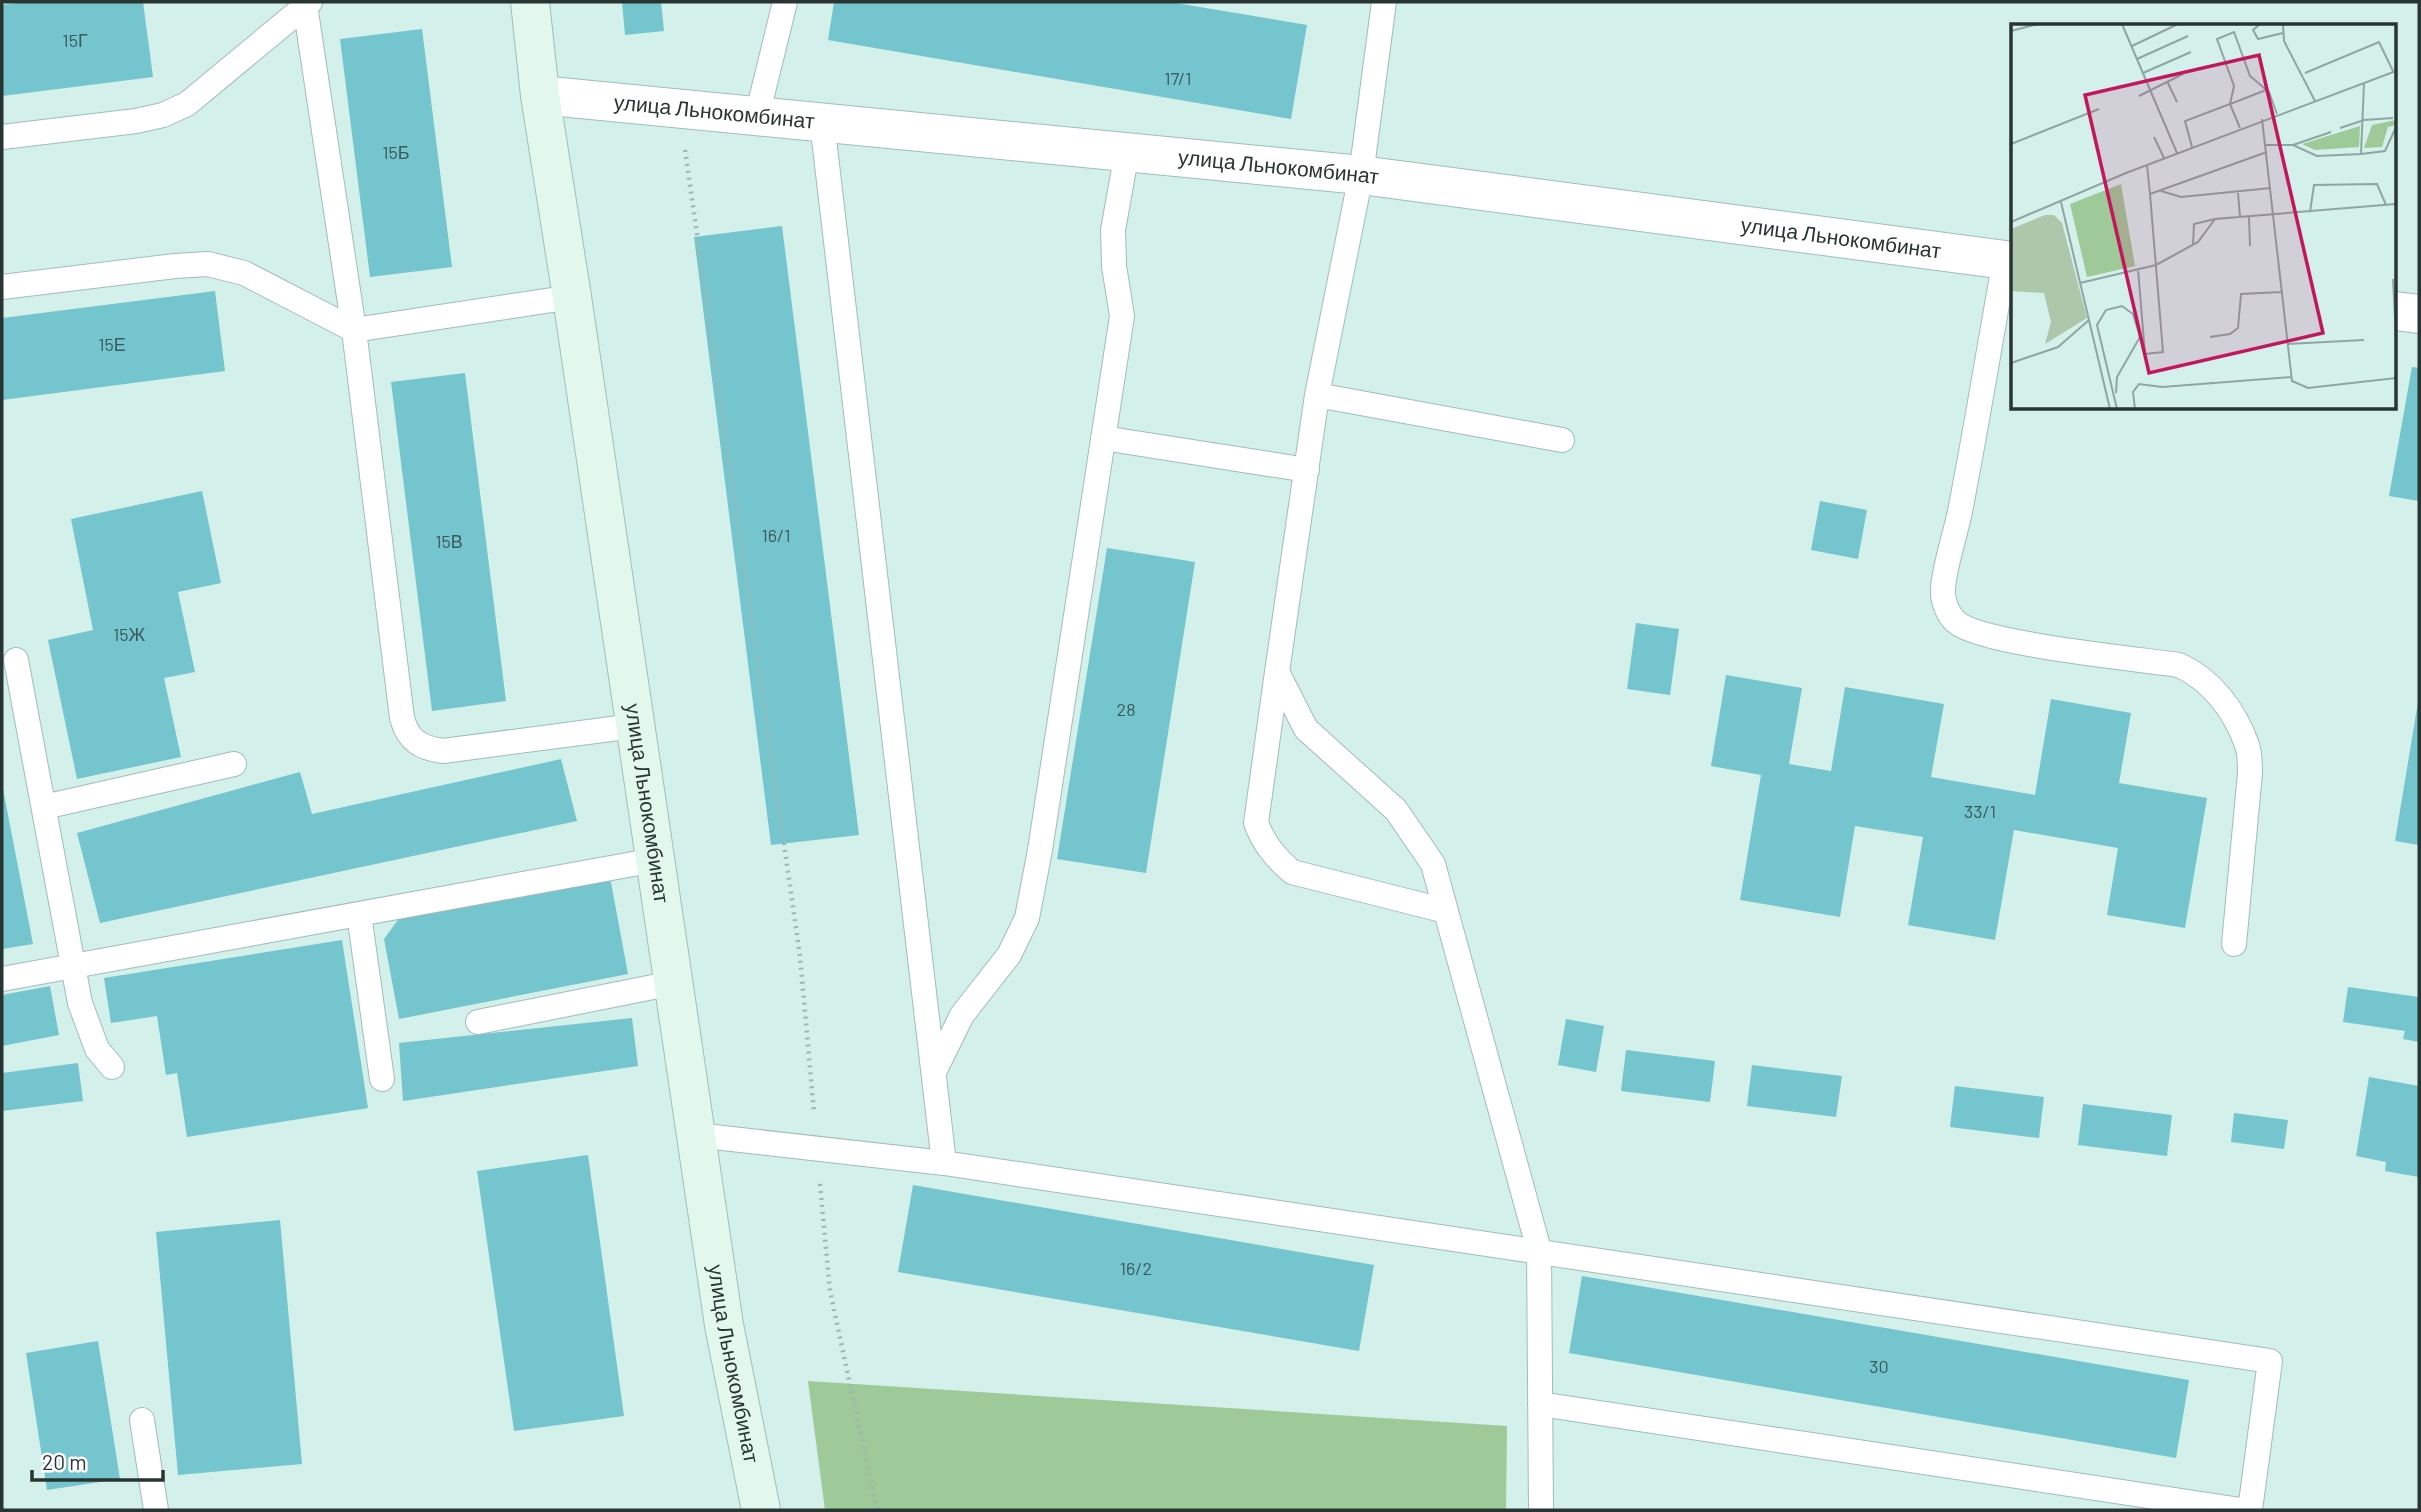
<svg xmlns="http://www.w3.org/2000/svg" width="2421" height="1512" font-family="Barlow,sans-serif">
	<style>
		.forest { fill: #9ec999 }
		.building { fill: #74c5cd }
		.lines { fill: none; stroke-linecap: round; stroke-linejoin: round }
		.lane-casing { stroke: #a1bdb8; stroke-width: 26 }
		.street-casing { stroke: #a1bdb8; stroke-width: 40 }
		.secondary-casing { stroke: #a1bdb8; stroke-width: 40 }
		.path { stroke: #9eb6b2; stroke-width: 4.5; stroke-dasharray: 2 5; stroke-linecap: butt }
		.lane { stroke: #fff; stroke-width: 24 }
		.street { stroke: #fff; stroke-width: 38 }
		.secondary { stroke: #e2f8ed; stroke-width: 38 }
		.labels { text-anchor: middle; stroke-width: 7; stroke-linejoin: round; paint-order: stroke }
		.number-label { font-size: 18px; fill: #3c595a }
		.street-label { font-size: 21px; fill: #293533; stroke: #fff }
		.inset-road { fill: none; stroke: #8fa5a1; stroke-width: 2 }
		.view { fill: #c2185b; fill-opacity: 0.15; stroke: #c2185b; stroke-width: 3.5 }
		.inset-edge { fill: none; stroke: #293533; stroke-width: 3.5 }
	</style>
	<rect width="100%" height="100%" fill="#d3f0eb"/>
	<path class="forest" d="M 808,1381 L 1507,1426 L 1506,1510 L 825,1510 Z"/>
	<path class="building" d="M 24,2 L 143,2 L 153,77 L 2,96 L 2,5 Z
		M 622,2 L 661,2 L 664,31 L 625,35 Z
		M 834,2 L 1170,2 L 1307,25 L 1291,119 L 828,40 Z
		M 422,29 L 452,267 L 370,277 L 340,39 Z
		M 782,226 L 859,835 L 771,845 L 694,237 Z
		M 215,291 L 225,371 L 2,400 L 2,318 Z
		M 2412,367 L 2419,368 L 2419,501 L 2389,496 Z
		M 465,373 L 506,701 L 432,711 L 391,382 Z
		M 202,491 L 221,583 L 178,592 L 195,672 L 164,678 L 181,757 L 77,779 L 48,640 L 93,630 L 71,519 Z
		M 1820,501 L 1867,510 L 1858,559 L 1811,550 Z
		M 1107,548 L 1195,562 L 1146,873 L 1057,859 Z
		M 1636,623 L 1679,629 L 1670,695 L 1627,689 Z
		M 1726,675 L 1802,688 L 1789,764 L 1831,771 L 1845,687 L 1944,704 L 1931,777 L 2035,795 L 2051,699 L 2131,713 L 2119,783 L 2207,798 L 2185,928 L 2107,915 L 2118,848 L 2014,830 L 1995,940 L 1908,925 L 1923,837 L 1855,826 L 1840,917 L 1740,900 L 1761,775 L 1711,766 Z
		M 2418,702 L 2419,702 L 2419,845 L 2395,841 Z
		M 561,759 L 577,821 L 100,923 L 77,833 L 300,772 L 312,814 Z
		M 2,784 L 33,944 L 2,949 Z
		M 610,877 L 628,974 L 399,1019 L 384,939 L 400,917 Z
		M 342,940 L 368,1108 L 187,1137 L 177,1073 L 166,1075 L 157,1016 L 111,1023 L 104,978 Z
		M 50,986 L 59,1035 L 2,1046 L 2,995 Z
		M 2348,987 L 2419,997 L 2419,1042 L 2403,1039 L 2405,1031 L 2343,1022 Z
		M 632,1018 L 638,1066 L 403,1101 L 399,1043 Z
		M 1566,1019 L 1604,1026 L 1596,1072 L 1558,1065 Z
		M 1626,1050 L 1715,1061 L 1710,1102 L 1621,1091 Z
		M 78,1063 L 83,1101 L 2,1111 L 2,1073 Z
		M 1752,1065 L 1842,1076 L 1836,1117 L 1747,1106 Z
		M 2369,1077 L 2419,1086 L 2419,1177 L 2385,1171 L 2386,1162 L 2356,1156 Z
		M 1955,1086 L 2044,1097 L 2039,1138 L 1950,1127 Z
		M 2083,1104 L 2172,1115 L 2167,1156 L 2078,1145 Z
		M 2234,1113 L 2288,1120 L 2284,1149 L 2231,1142 Z
		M 588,1155 L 624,1416 L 514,1431 L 477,1171 Z
		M 913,1185 L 1374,1265 L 1359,1351 L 898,1272 Z
		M 280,1220 L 302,1464 L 178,1475 L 156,1232 Z
		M 1582,1276 L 2189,1380 L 2176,1458 L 1569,1353 Z
		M 98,1341 L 120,1479 L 47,1490 L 26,1353 Z"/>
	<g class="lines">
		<defs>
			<path id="lane" d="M 1384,2 L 1361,175 L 1317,395 L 1277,672 L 1306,729 L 1396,810 L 1433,864 L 1539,1250 L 1541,1510
				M 305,5 L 354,330 L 572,297
				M 757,116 L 785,2
				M 822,122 L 944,1163 L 2270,1361 L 2250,1510
				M 2,137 L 136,121 L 163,115 L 187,104 L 310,2
				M 2005,260 C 1990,342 1977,424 1961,506 C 1957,530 1944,566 1943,589 C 1942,600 1948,615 1956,622 C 1981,644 2138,659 2179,665 C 2212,680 2235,711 2247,745 C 2250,753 2250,764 2250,773 L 2234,944
				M 2,287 L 175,266 L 208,264 L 244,273 L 354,330 L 402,718 C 408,741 421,748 443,751 L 634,726
				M 1317,395 L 1562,440
				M 1103,438 L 1307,470
				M 16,660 L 80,1003 L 97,1049 L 112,1067
				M 1277,672 L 1256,823 C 1264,844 1275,857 1292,872 L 1446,911
				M 44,807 L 234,764
				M 359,914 L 382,1079
				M 2,979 L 655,860
				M 478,1022 L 673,983
				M 934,1072 L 962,1015 L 1009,955 L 1027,918 L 1040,850 L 1122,316 L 1114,266 L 1113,230 L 1127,152
				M 696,1135 L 944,1163
				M 1540,1404 L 2241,1510
				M 142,1420 L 156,1510"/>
			<g id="street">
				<path id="s1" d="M 540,95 L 1361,175 L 2013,261"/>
				<path d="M 2395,311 L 2419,314"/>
			</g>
			<g id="secondary">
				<path id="s2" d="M 530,2 L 540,95 L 572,297 L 724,1325 L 761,1510"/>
			</g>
		</defs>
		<use href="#lane" class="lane-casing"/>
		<use href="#street" class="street-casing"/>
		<use href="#secondary" class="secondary-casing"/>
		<path class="path" d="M 685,150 L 800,956 L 814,1113
			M 820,1184 L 830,1291 L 877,1510"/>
		<use href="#lane" class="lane"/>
		<use href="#street" class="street"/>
		<use href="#secondary" class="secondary"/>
	</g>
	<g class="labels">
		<g class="number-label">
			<text x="75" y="47">15Г</text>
			<text x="1178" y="85">17/1</text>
			<text x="396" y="159">15Б</text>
			<text x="112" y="351">15Е</text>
			<text x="776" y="542">16/1</text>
			<text x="449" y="548">15В</text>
			<text x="129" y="641">15Ж</text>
			<text x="1126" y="716">28</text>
			<text x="1980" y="818">33/1</text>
			<text x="1136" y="1275">16/2</text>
			<text x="1879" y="1373">30</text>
		</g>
		<g class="street-label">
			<text dy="7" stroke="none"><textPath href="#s1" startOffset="175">улица Льнокомбинат</textPath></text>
			<text dy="7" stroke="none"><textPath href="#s1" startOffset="742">улица Льнокомбинат</textPath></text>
			<text dy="7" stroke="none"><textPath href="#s1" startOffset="1309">улица Льнокомбинат</textPath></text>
			<text dy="7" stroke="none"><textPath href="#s2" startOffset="810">улица Льнокомбинат</textPath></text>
			<text dy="7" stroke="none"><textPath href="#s2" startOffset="1377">улица Льнокомбинат</textPath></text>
		</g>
	</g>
	<g transform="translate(2011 24)">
		<rect width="385" height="385" fill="#d3f0eb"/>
		<path d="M 34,191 L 43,191 L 51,199 L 76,294 L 34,320 L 40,298 L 33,269 L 0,267 L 0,205 Z" fill="#acc7a9"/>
		<path d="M 385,96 L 385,101 L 377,103 L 371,123 L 353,124 L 361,101 ZM 349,102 L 348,123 L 304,126 L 291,120 ZM 110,160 L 124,242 L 76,253 L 59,180 Z" fill="#9ec999"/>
		<path class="inset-road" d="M 111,0 L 166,129M 249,0 L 242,6 L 247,15 L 272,9M 272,0 L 273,17 L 304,77M 0,7 L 27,0M 121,22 L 167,0M 126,35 L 177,12M 132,49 L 180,28M 294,49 L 368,18 L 382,47M 156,57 L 166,78M 128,72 L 172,50M 251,95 L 281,357 L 297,364 L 385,354M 229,104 L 219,80 L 255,66M 329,104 L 353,96 L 382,94M 143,113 L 153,134M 0,120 L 88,85M 255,121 L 282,121 L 306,132 L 350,130 L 353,59M 282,121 L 320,108M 181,123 L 174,97 L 219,80 L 223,62 L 206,15 L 223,8 L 239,52 L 258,68 L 266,90M 350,130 L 374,127 L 385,103M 136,141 L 139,170M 150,167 L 170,173 L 260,164M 227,169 L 229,193M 50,178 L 99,385M 299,188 L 303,161 L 366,160 L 375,181M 238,193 L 239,222M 0,198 L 115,149 L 385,47M 182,221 L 183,200 L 204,195M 127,245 L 134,330 L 152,328 L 139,170 L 256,128M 382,255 L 385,313M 69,259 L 145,241 L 187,218 L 204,195 L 385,180M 199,313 L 219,310 L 227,304 L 230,270 L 271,268M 276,320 L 353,316M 0,339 L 47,323 L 78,296M 105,369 L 106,353 L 129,313 L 122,290 L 111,282 L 95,286 L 86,301 L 106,385M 124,385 L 122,368 L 128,360 L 151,363 L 280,353"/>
		<path class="view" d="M 248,31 L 312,309 L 138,349 L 74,71 Z"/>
		<rect width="385" height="385" class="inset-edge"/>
	</g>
	<rect width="2421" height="1512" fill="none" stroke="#293533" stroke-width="7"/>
	<path d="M32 1470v10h131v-10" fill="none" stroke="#293533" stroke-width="3.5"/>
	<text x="42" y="1470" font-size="21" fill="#293533" stroke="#ffffff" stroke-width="5" paint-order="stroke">20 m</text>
</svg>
